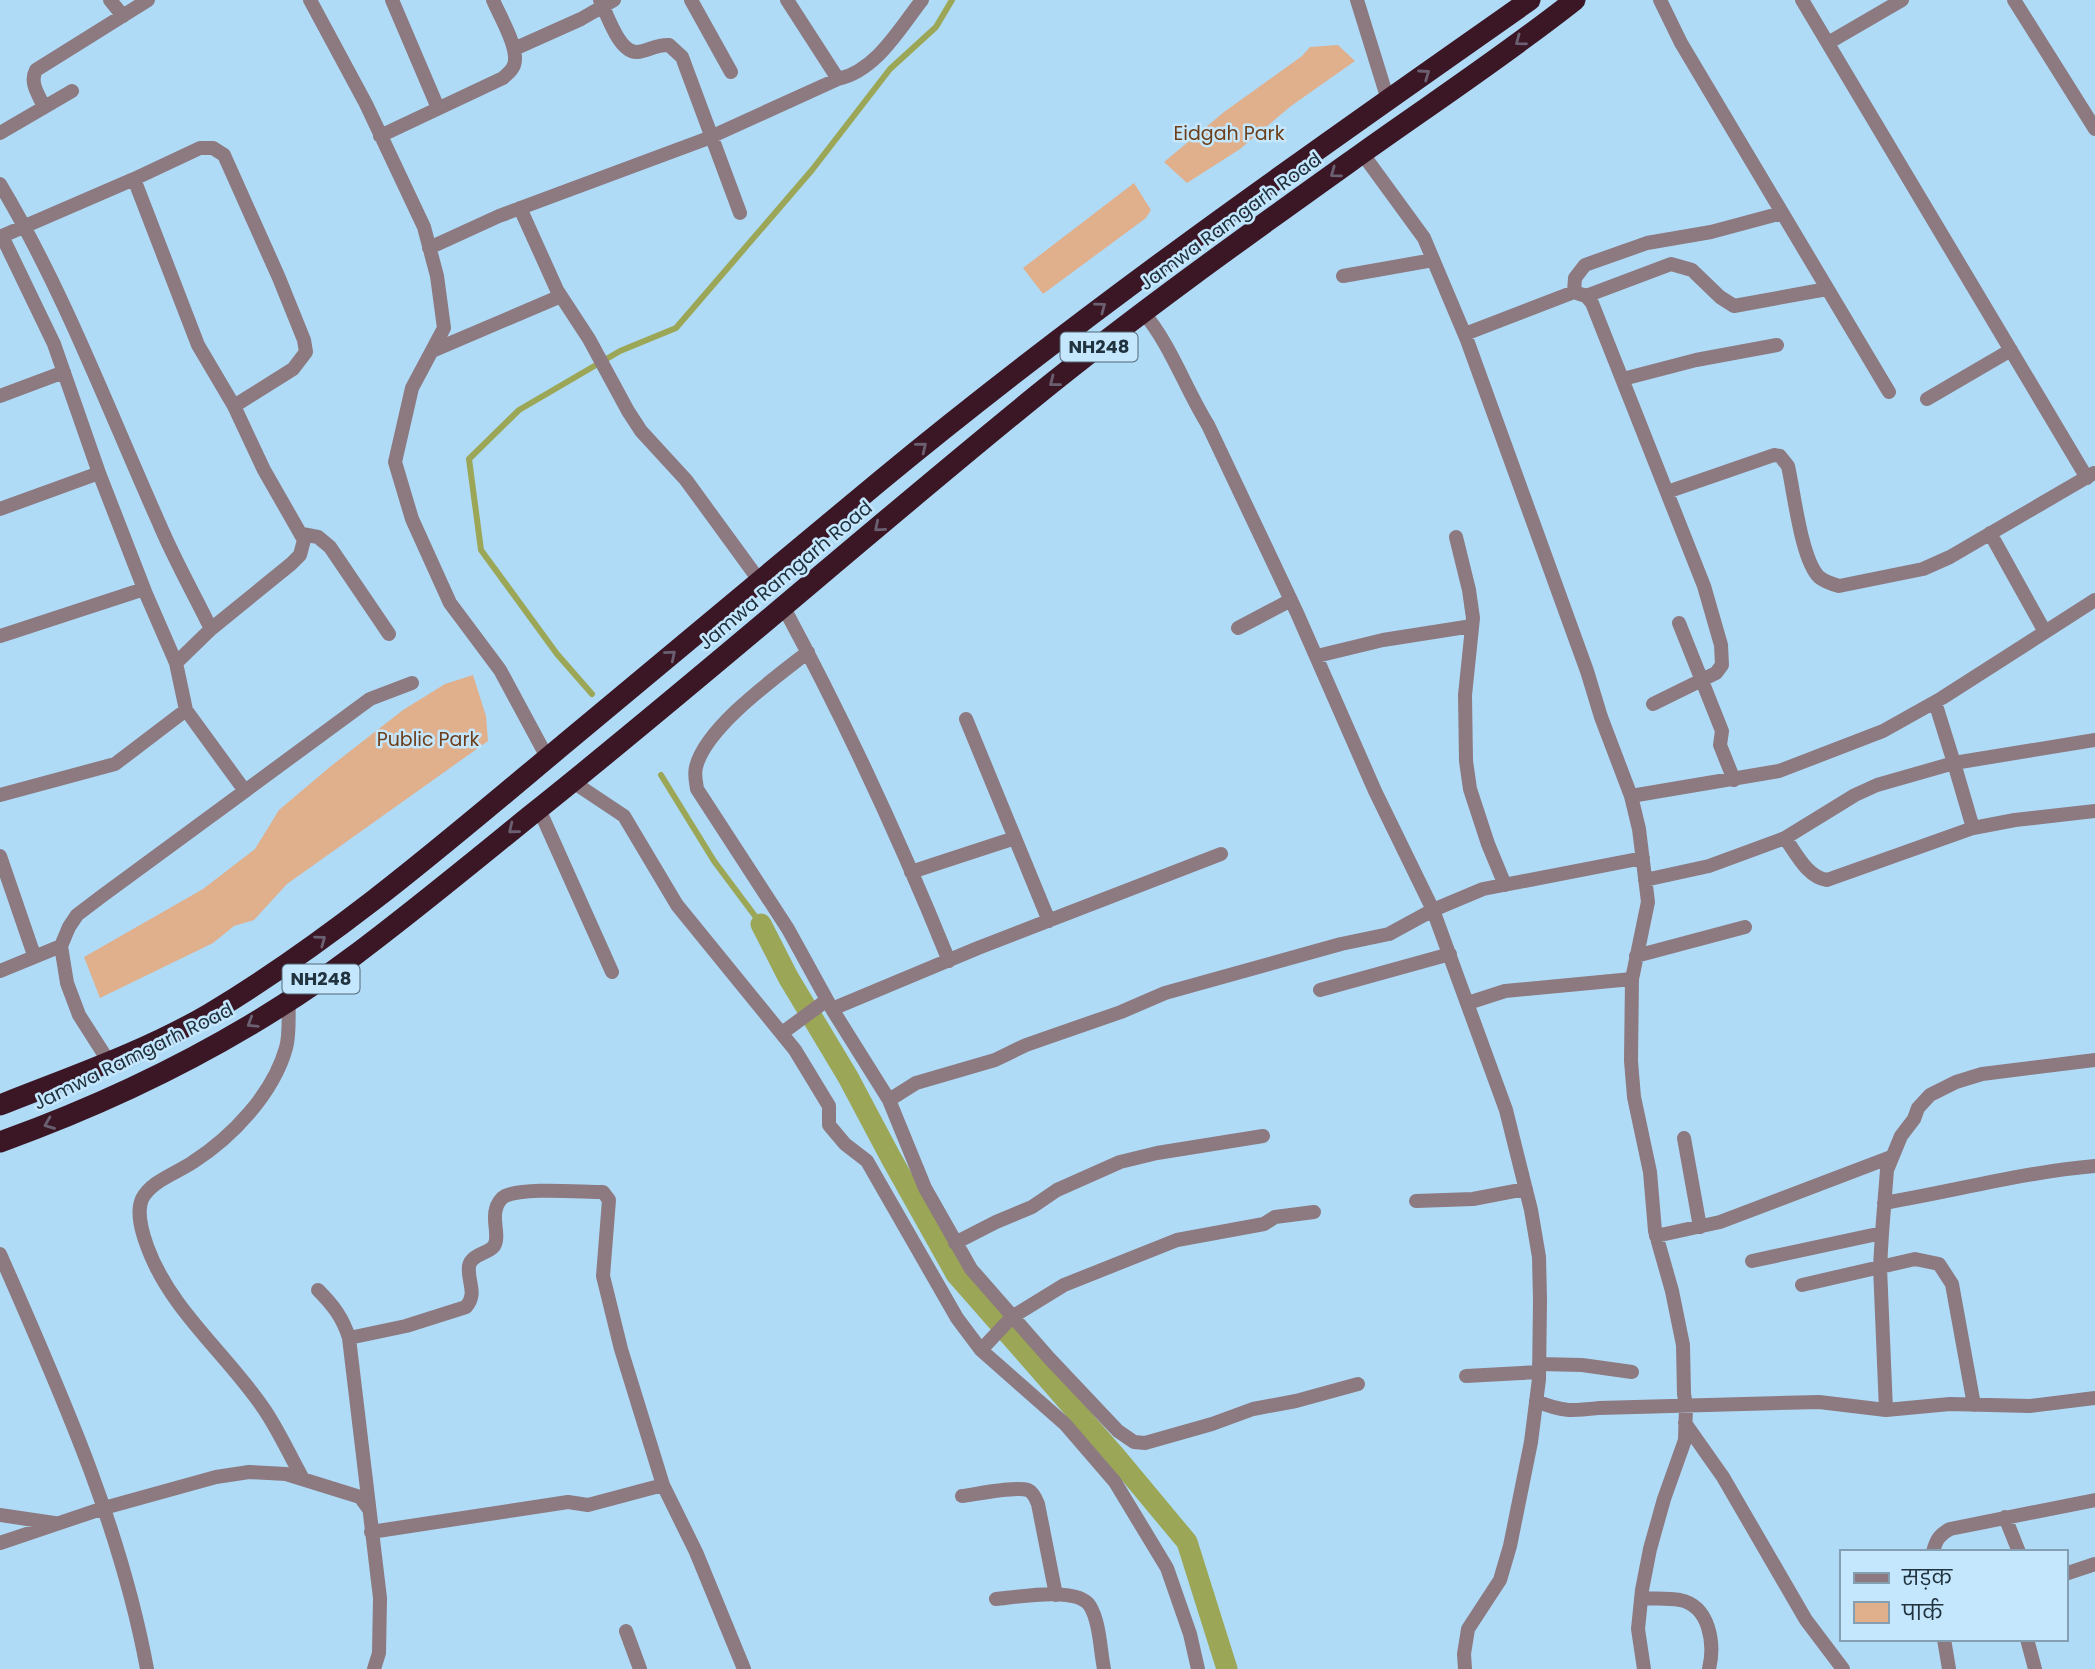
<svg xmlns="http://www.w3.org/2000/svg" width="2095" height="1669" font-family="Poppins,'Noto Sans Devanagari',sans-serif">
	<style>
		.green { fill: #e0af8c }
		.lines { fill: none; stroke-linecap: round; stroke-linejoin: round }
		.stream { stroke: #9ba756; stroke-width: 6 }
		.canal { stroke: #9ba756; stroke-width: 21 }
		.street { stroke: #8d7980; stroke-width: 14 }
		.highway { stroke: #3b1725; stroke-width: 21 }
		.oneway { stroke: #6b6071 }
		.labels { text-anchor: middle; stroke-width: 5; stroke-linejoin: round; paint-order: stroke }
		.shield { fill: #c4e7fe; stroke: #526978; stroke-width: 2 }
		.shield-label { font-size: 18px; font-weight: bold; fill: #21333e }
		.park-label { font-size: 19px; fill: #6c3e19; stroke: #c4e7fe }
		.street-label { font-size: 19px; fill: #21333e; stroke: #c4e7fe }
	</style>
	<rect width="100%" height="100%" fill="#b0dbf7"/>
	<path class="green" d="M 1338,45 L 1355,61 L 1291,106 L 1240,149 L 1187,183 L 1164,162 L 1224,112 L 1302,56 L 1310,47 Z
		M 1134,183 L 1151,210 L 1146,218 L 1043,294 L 1023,268 Z
		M 473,675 L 486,716 L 488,741 L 287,884 L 254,920 L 234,926 L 213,943 L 100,998 L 84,957 L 203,889 L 255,849 L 279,810 L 331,766 L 403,710 L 445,684 Z"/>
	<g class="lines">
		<path class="stream" d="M 592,694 L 557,654 L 481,550 L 469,459 L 519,410 L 620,351 L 676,328 L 812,170 L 890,69 L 936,27 L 952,0
			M 661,775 L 714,861 L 761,924"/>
		<path class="canal" d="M 761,924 L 788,977 L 848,1077 L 891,1158 L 956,1274 L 1117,1458 L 1187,1542 L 1227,1669"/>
		<path class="street" d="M 110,0 L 123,16
			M 310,0 L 366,104 L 424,227 L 437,276 L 444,328 L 412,388 L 395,462 L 412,519 L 450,603 L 500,670 L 548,759
			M 392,0 L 438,108
			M 600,0 C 607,14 619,53 637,52 C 648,51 657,44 669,45 L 682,57 L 740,213
			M 691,0 L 731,72
			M 787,0 L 838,79
			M 1357,0 L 1388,100
			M 1660,0 L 1681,43 L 1889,392
			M 1802,0 L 2087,478
			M 2014,0 L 2095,129
			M 1828,43 L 1902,0
			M 514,49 L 581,19 L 614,0
			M 44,107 C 39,95 29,83 36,70 L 148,0
			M 0,133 L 72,91
			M 380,136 L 503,78 C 507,74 512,71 514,65 C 520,49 499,15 493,0
			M 1362,153 L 1424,238 L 1467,340 L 1587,671 L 1601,717 L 1631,796 L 1639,829 L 1648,902 L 1632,979 L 1631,1061 L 1634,1097 L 1650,1172 L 1655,1231 L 1672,1291 L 1683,1345 L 1684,1394 L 1686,1406 L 1685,1440 L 1664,1499 L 1650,1549 L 1642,1590 L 1638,1629 L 1644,1669
			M 0,184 C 64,291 108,409 159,523 C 174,559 194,594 211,629
			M 520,208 L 557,290 L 589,339 L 628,411 L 641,431 L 686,480 L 759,580
			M 2,236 L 54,344 L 99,473 L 146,594 L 176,663 L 211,629 L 291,564 L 300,555 L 304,540 L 264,470 L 234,406 L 198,345 L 134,179
			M 0,237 L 134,179 L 200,148 L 213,148 L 224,155 L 279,278 L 304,340 L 306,352 L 293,369 L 234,406
			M 429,248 L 499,216 L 706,139 L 838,79 C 876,71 900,28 922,0
			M 1343,276 L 1433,260
			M 1574,292 L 1575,278 L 1585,265 L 1647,243 L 1711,232 L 1782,213
			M 1586,296 L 1671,264 L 1692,270 L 1720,297 L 1734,306 L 1827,289
			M 1143,312 C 1171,345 1185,388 1208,425 L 1297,613 L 1375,791 L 1433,910 L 1506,1110 L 1531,1210 L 1539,1257 L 1540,1300 L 1539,1379 L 1531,1442 L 1510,1546 L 1500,1580 L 1468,1629 L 1464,1654 L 1465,1669
			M 1465,334 L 1574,292 L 1586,296 L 1592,303 L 1704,586 L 1721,645 L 1722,665 L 1716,673 L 1653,704
			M 432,351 L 561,296
			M 1623,379 L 1696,360 L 1777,345
			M 0,396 L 64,372
			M 1927,399 L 2011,350
			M 1667,492 L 1774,455 L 1780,456 L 1788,466 C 1794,492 1801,559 1819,577 C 1825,582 1832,584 1839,586 L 1923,569 L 1950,557 L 2094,473
			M 0,509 L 99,473
			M 1990,533 L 2045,632
			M 302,534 L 318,537 L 330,547 L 389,634
			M 1456,537 L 1469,590 L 1473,618 L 1465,695 L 1466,761 L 1470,789 L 1488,844 L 1505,885
			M 783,606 C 845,721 900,840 949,961
			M 1679,623 L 1722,731 L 1720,745 L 1734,780
			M 1238,628 L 1291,600
			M 0,636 L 144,589
			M 808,652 C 775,678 706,727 696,767 C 694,775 696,781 697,789 L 788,929 L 832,1009 L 889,1100 L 925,1188 L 971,1269 L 1049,1358 L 1118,1431 L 1134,1442 L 1145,1443 L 1212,1424 L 1253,1409 L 1296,1401 L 1358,1384
			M 1317,656 L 1383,640 L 1472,626
			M 1935,702 L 1954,763 L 2095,740
			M 186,710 L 245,791 L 370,699 L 412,683
			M 966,719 L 1049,921
			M 573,782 L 624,816 L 677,905 L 795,1050 L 829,1106 L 829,1125 L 845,1144 L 867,1161 L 957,1318 L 981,1350 L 1065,1424 L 1115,1482 L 1167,1568 L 1190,1634 L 1198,1669
			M 0,795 L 115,764 L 186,710 L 176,663
			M 1631,796 L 1779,771 L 1883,731 L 1942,698 L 2095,600
			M 539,809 L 612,972
			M 1785,838 L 1855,795 L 1877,785 L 1954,763 L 1973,828
			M 0,856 L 34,955
			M 911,872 L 1015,838
			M 1645,880 L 1709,866 L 1785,838 C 1796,853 1807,877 1827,880 L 1973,828 L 2015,820 L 2095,811
			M 1636,956 L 1745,927
			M 0,971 L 61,946
			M 1320,990 L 1450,954
			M 289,1001 C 288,1016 290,1034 286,1048 C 273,1094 232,1137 193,1162 C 177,1173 151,1181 142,1199 C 136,1213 142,1232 147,1246 C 170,1310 227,1354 264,1409 C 279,1431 290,1456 303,1479
			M 1468,1003 L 1505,991 L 1632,979
			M 832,1009 L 978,948 L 1221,854
			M 782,1033 L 827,1000
			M 109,1062 L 79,1015 L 67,983 L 61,946 L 69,927 L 77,915 L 102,896 L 245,791
			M 889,1100 L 916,1083 L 995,1060 L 1026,1045 L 1121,1012 L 1165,993 L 1341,944 L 1389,934 L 1433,910 L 1483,889 L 1643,858
			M 1684,1138 L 1700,1227
			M 1416,1201 L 1473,1199 L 1526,1189
			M 1884,1203 C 1955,1191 2024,1172 2095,1166
			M 1656,1236 L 1720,1222 L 1891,1157
			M 955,1243 L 996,1222 L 1032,1207 L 1057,1190 L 1120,1162 L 1157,1153 L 1263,1136
			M 0,1254 C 59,1389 120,1523 147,1669
			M 1752,1261 L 1882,1233
			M 1802,1285 L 1915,1259 L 1939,1264 L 1952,1284 L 1974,1405
			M 318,1290 C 333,1305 343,1318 349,1338 L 380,1598 L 379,1653 L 374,1669
			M 349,1338 L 406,1326 L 466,1307 C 478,1293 467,1282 469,1266 C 471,1254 488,1254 494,1246 C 500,1237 492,1220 496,1209 C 497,1204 501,1198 505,1196 C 526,1187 579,1192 603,1192 L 609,1200 L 603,1276 L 621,1349 L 663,1485 L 588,1505 L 568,1502 L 371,1532
			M 981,1350 L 1012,1317 L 1064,1285 L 1177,1240 L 1264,1224 L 1275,1217 L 1314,1212
			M 1539,1364 L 1582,1365 L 1632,1372
			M 1466,1376 L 1539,1372
			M 1536,1401 C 1563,1412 1571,1411 1599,1408 L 1819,1402 L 1886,1410 L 1950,1404 L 2030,1406 L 2095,1398
			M 1886,1410 L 1880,1267 L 1882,1233 L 1887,1170 L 1901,1136 L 1914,1119 L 1918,1108 L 1930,1095 L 1956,1082 L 1982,1074 L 2095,1060
			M 1685,1423 L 1723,1477 L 1806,1620 L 1843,1669
			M 663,1485 L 696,1552 L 744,1669
			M 962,1496 C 977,1494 1016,1486 1028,1490 C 1033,1492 1036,1499 1038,1504 L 1056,1595
			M 0,1515 L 54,1523
			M 2005,1517 L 2019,1552
			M 0,1543 L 104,1508 L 216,1477 L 249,1472 L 286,1474 L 360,1497 L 368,1508
			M 1933,1552 C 1936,1540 1939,1535 1950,1529 L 2095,1500
			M 2065,1574 L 2095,1564
			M 1641,1598 C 1654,1599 1668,1598 1680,1600 C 1710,1606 1715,1644 1709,1669
			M 996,1599 C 1017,1597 1078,1586 1090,1606 C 1100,1623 1100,1649 1104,1669
			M 626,1631 L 640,1669
			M 1944,1639 L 1949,1669
			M 2027,1639 L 2035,1669"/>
		<path class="highway" d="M 0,1105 C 70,1077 144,1052 209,1014 C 346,932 465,826 587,725 C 685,644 782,562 880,481 C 1088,309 1309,155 1530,0
			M 0,1142 C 125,1097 248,1035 355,955 C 415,910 473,862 531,815 C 703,678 867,533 1037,395 C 1143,309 1256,229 1368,149 C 1437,100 1508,53 1575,0"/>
	</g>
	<defs><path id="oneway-chevron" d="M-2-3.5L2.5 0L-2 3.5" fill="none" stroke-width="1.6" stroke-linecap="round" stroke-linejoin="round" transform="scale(1.75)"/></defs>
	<g class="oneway">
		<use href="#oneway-chevron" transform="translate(1520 41) rotate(143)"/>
		<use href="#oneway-chevron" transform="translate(1425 74) rotate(-35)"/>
		<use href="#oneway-chevron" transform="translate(1335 173) rotate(144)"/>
		<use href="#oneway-chevron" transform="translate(1101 307) rotate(-37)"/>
		<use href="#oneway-chevron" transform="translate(1054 382) rotate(142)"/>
		<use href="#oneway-chevron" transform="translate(922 447) rotate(-39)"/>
		<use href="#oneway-chevron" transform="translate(879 527) rotate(140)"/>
		<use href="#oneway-chevron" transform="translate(671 655) rotate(-40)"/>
		<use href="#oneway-chevron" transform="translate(513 829) rotate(141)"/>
		<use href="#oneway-chevron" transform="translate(321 940) rotate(-36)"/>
		<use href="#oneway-chevron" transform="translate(252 1023) rotate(148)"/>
		<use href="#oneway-chevron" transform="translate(49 1124) rotate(158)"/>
	</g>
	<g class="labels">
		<g class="shield">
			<rect x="1060.5" y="332.5" width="77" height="29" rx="5"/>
			<rect x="282.5" y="964.5" width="77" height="29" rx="5"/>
		</g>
		<g class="shield-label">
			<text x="1099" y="353">NH248</text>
			<text x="321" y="985">NH248</text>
		</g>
		<g class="park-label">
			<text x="1229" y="140">Eidgah Park</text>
			<text x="428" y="746">Public Park</text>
		</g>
		<g class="street-label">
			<text transform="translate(1230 221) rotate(-36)" y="7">Jamwa Ramgarh Road</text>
			<text transform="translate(785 575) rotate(-40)" y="7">Jamwa Ramgarh Road</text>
			<text transform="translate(133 1056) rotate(-26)" y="7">Jamwa Ramgarh Road</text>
		</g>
	</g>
	<rect x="1840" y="1550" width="228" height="91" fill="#c4e7fe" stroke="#839fb1" stroke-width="2"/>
	<rect x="1854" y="1573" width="35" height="10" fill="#8d7980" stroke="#839fb1" stroke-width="2"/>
	<text x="1902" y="1585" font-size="21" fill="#21333e">सड़क</text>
	<rect x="1854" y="1602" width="35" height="21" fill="#e0af8c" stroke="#839fb1" stroke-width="2"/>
	<text x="1902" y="1620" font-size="21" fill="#21333e">पार्क</text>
</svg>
